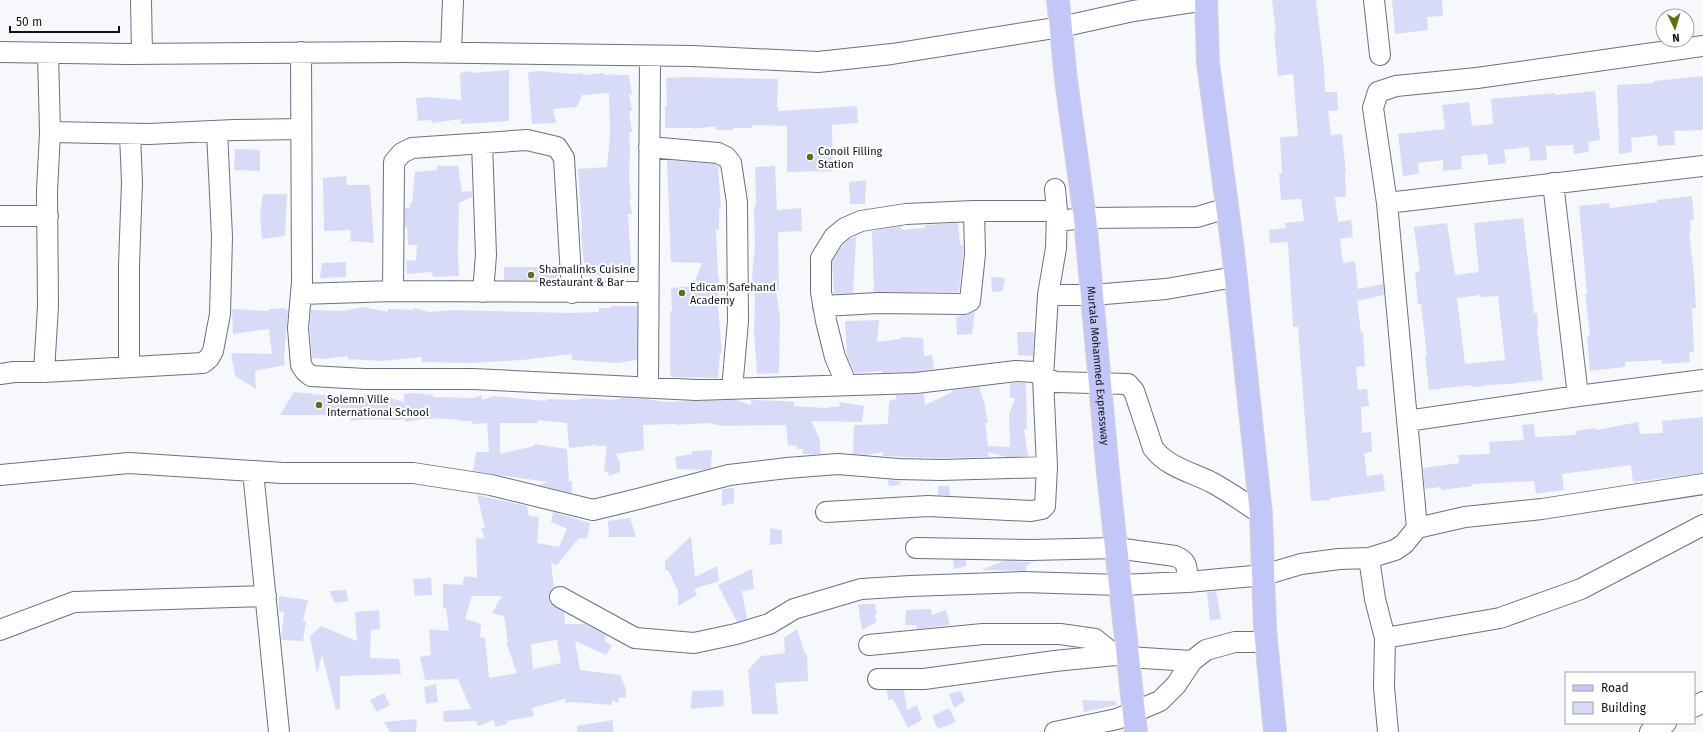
<svg xmlns="http://www.w3.org/2000/svg" width="1703" height="732" font-family="'Fira Sans',sans-serif">
	<style>
		.building { fill: #d7dbf8; fill-rule: evenodd }
		.lines { fill: none; stroke-linecap: round; stroke-linejoin: round }
		.minor-casing { stroke: #6d7082; stroke-width: 22 }
		.major-casing { stroke: #d4d5d6; stroke-width: 24 }
		.minor { stroke: #fff; stroke-width: 20 }
		.major { stroke: #c2c7f8; stroke-width: 22 }
		.poi-dot { fill: #676d11; stroke: #fff; stroke-width: 1.5 }
		.labels { text-anchor: middle; stroke-width: 4; stroke-linejoin: round; paint-order: stroke }
		.poi-label { font-size: 11px; fill: #121319; stroke: #fff; text-anchor: start }
		.street-label { font-size: 11px; fill: #121319; stroke: #fff }
	</style>
	<rect width="100%" height="100%" fill="#f7f8fc"/>
	<path class="building" d="M 1272,0 L 1316,0 L 1324,66 L 1325,92 L 1337,92 L 1338,110 L 1328,111 L 1331,135 L 1342,134 L 1346,172 L 1345,172 L 1346,197 L 1335,197 L 1338,222 L 1351,220 L 1353,237 L 1340,239 L 1343,263 L 1355,261 L 1358,289 L 1383,284 L 1384,295 L 1357,301 L 1361,333 L 1363,333 L 1365,366 L 1356,367 L 1358,390 L 1367,389 L 1369,406 L 1361,407 L 1362,433 L 1371,432 L 1372,452 L 1364,453 L 1367,476 L 1383,474 L 1385,491 L 1330,498 L 1330,500 L 1311,501 L 1298,327 L 1293,327 L 1288,244 L 1287,242 L 1270,243 L 1269,230 L 1286,228 L 1285,223 L 1304,221 L 1301,199 L 1281,200 L 1279,174 L 1282,173 L 1280,137 L 1298,136 L 1293,74 L 1278,76 L 1274,33 L 1276,33 Z
		M 1392,0 L 1442,0 L 1443,16 L 1427,17 L 1428,30 L 1395,34 Z
		M 509,70 L 509,121 L 461,124 L 461,119 L 432,123 L 431,120 L 418,121 L 416,98 L 428,97 L 461,100 L 460,73 L 471,71 L 471,73 Z
		M 541,71 L 573,74 L 583,73 L 583,75 L 604,73 L 604,75 L 614,74 L 615,75 L 629,75 L 632,95 L 629,94 L 632,111 L 629,111 L 632,132 L 629,132 L 630,150 L 629,177 L 631,199 L 629,199 L 632,214 L 628,214 L 631,264 L 630,274 L 610,276 L 610,274 L 585,276 L 581,235 L 582,226 L 578,169 L 607,167 L 610,136 L 609,94 L 607,93 L 582,95 L 577,107 L 553,109 L 556,123 L 532,124 L 528,72 Z
		M 1703,76 L 1703,130 L 1674,131 L 1675,145 L 1658,146 L 1657,135 L 1631,138 L 1632,152 L 1619,154 L 1617,85 L 1654,83 L 1654,81 Z
		M 688,77 L 778,79 L 777,107 L 779,107 L 778,111 L 857,106 L 858,123 L 832,125 L 833,171 L 787,172 L 787,126 L 752,125 L 752,128 L 733,128 L 733,130 L 716,130 L 716,126 L 694,129 L 694,128 L 665,128 L 665,106 L 667,106 L 666,78 Z
		M 1595,91 L 1600,140 L 1588,142 L 1589,152 L 1574,154 L 1573,145 L 1546,146 L 1547,160 L 1530,161 L 1529,147 L 1504,150 L 1506,163 L 1488,165 L 1487,154 L 1461,156 L 1462,169 L 1443,171 L 1443,160 L 1418,163 L 1419,174 L 1403,176 L 1398,134 L 1445,129 L 1442,105 L 1469,102 L 1472,126 L 1493,124 L 1491,99 L 1555,93 L 1555,95 Z
		M 235,149 L 260,150 L 260,171 L 234,170 Z
		M 667,160 L 715,164 L 718,166 L 721,209 L 719,209 L 719,230 L 716,230 L 718,275 L 719,280 L 718,306 L 722,354 L 720,353 L 718,378 L 671,377 L 670,369 L 670,311 L 672,311 L 671,288 L 695,286 L 695,281 L 702,263 L 671,262 Z
		M 437,166 L 458,166 L 462,192 L 472,191 L 472,197 L 459,203 L 458,254 L 459,276 L 433,277 L 432,272 L 407,274 L 406,261 L 416,260 L 417,245 L 408,245 L 407,227 L 405,227 L 405,208 L 410,208 L 409,204 L 412,203 L 415,172 L 437,170 Z
		M 775,166 L 777,210 L 801,208 L 802,231 L 778,232 L 779,290 L 776,291 L 780,317 L 779,373 L 757,374 L 754,331 L 755,302 L 752,275 L 755,247 L 754,208 L 756,205 L 755,167 Z
		M 346,176 L 347,185 L 370,185 L 374,243 L 350,241 L 351,230 L 324,231 L 323,178 Z
		M 866,180 L 865,204 L 850,204 L 849,182 Z
		M 263,194 L 287,194 L 285,236 L 262,239 L 260,214 Z
		M 1692,196 L 1694,219 L 1690,220 L 1691,231 L 1689,231 L 1694,274 L 1696,308 L 1692,309 L 1694,352 L 1689,352 L 1690,362 L 1662,364 L 1662,360 L 1625,362 L 1625,367 L 1590,371 L 1587,337 L 1590,336 L 1585,294 L 1587,294 L 1579,206 L 1609,203 L 1610,208 L 1657,202 L 1657,200 Z
		M 1523,218 L 1534,313 L 1537,313 L 1538,327 L 1537,328 L 1543,380 L 1510,384 L 1486,385 L 1486,386 L 1472,387 L 1472,385 L 1429,390 L 1425,356 L 1427,356 L 1421,304 L 1418,304 L 1415,272 L 1420,271 L 1414,227 L 1447,223 L 1455,275 L 1479,272 L 1474,223 ZM 1480,295 L 1480,297 L 1498,296 L 1505,360 L 1465,364 L 1457,298 Z
		M 958,223 L 960,245 L 963,245 L 963,254 L 959,292 L 874,292 L 872,231 L 901,226 L 901,230 L 925,228 L 925,225 Z
		M 856,237 L 853,293 L 834,294 L 832,261 L 843,245 L 851,238 Z
		M 346,262 L 346,277 L 320,278 L 322,263 Z
		M 504,267 L 558,267 L 559,280 L 504,280 Z
		M 991,277 L 1005,278 L 1003,291 L 992,292 Z
		M 611,306 L 637,306 L 637,360 L 617,363 L 572,360 L 572,354 L 522,360 L 473,363 L 422,362 L 422,357 L 383,361 L 348,359 L 348,356 L 323,359 L 312,358 L 310,328 L 311,310 L 342,311 L 363,307 L 388,312 L 388,309 L 414,310 L 414,308 L 429,312 L 452,310 L 571,313 L 599,312 L 599,308 L 611,308 Z
		M 285,308 L 285,310 L 288,310 L 284,358 L 285,365 L 255,371 L 256,389 L 235,376 L 231,353 L 272,354 L 269,329 L 233,334 L 232,309 L 269,311 L 269,309 Z
		M 975,311 L 972,334 L 957,335 L 956,317 L 969,314 Z
		M 879,320 L 877,342 L 901,339 L 901,337 L 923,338 L 924,356 L 932,355 L 934,369 L 915,372 L 882,373 L 882,371 L 855,373 L 847,356 L 845,321 Z
		M 1017,332 L 1034,332 L 1033,356 L 1018,355 Z
		M 1010,383 L 1026,383 L 1027,429 L 1024,429 L 1028,456 L 1007,457 L 988,452 L 989,457 L 941,458 L 883,456 L 883,452 L 866,455 L 853,454 L 854,425 L 888,424 L 889,401 L 896,399 L 896,395 L 924,394 L 925,405 L 952,392 L 952,390 L 979,387 L 985,405 L 988,423 L 985,423 L 988,446 L 1010,447 L 1009,415 L 1015,398 L 1010,398 Z
		M 294,392 L 331,396 L 381,395 L 404,402 L 404,394 L 415,393 L 433,395 L 433,397 L 473,398 L 482,395 L 482,400 L 493,396 L 546,401 L 546,399 L 575,400 L 587,398 L 613,400 L 623,398 L 647,399 L 664,402 L 736,400 L 751,405 L 751,400 L 782,401 L 794,402 L 794,406 L 825,408 L 840,406 L 839,402 L 864,406 L 862,422 L 811,421 L 819,437 L 821,454 L 803,454 L 803,449 L 797,449 L 797,446 L 788,445 L 786,425 L 723,426 L 708,423 L 676,425 L 676,424 L 643,425 L 644,450 L 616,454 L 620,463 L 620,472 L 609,476 L 608,472 L 604,471 L 607,446 L 596,446 L 596,445 L 569,448 L 567,423 L 538,420 L 538,423 L 500,423 L 500,454 L 534,446 L 534,444 L 567,449 L 569,481 L 572,481 L 572,493 L 538,485 L 548,482 L 473,471 L 476,452 L 489,452 L 487,423 L 472,424 L 472,421 L 460,421 L 460,420 L 434,418 L 434,419 L 422,419 L 405,422 L 405,419 L 398,420 L 369,419 L 351,421 L 350,415 L 280,415 Z
		M 1703,417 L 1703,473 L 1633,482 L 1631,465 L 1562,474 L 1564,490 L 1536,494 L 1534,481 L 1472,484 L 1472,486 L 1441,490 L 1441,487 L 1425,489 L 1423,468 L 1459,463 L 1458,455 L 1490,454 L 1489,442 L 1524,440 L 1522,425 L 1534,424 L 1535,437 L 1576,435 L 1575,431 L 1596,428 L 1597,430 L 1638,422 L 1640,434 L 1663,433 L 1662,421 Z
		M 712,450 L 711,468 L 704,470 L 677,469 L 675,457 L 692,454 L 692,451 Z
		M 888,480 L 901,481 L 900,485 L 889,486 Z
		M 938,486 L 949,486 L 950,496 L 938,495 Z
		M 734,488 L 734,503 L 722,506 L 722,489 Z
		M 477,495 L 527,506 L 529,516 L 539,517 L 537,543 L 559,547 L 567,529 L 551,522 L 553,512 L 590,523 L 587,539 L 579,538 L 557,565 L 551,563 L 554,587 L 550,592 L 549,598 L 550,603 L 564,612 L 565,624 L 585,624 L 606,635 L 605,641 L 612,646 L 606,655 L 575,641 L 580,670 L 620,675 L 626,689 L 626,698 L 619,697 L 618,703 L 612,700 L 612,705 L 574,702 L 565,703 L 565,699 L 532,708 L 534,716 L 507,721 L 507,724 L 495,727 L 494,720 L 478,726 L 476,721 L 444,722 L 443,711 L 471,709 L 458,679 L 425,680 L 420,657 L 431,655 L 429,629 L 449,631 L 446,608 L 443,608 L 443,584 L 462,585 L 465,576 L 477,578 L 476,538 L 485,539 L 481,528 L 485,528 ZM 472,596 L 502,596 L 492,613 L 504,616 L 508,643 L 506,642 L 517,673 L 489,678 L 485,638 L 480,637 L 481,624 L 465,619 ZM 557,640 L 561,663 L 533,669 L 531,644 Z
		M 630,518 L 636,537 L 609,537 L 608,521 Z
		M 770,528 L 782,530 L 782,544 L 770,545 Z
		M 691,536 L 695,577 L 717,566 L 719,581 L 694,589 L 697,595 L 678,606 L 678,591 L 668,570 L 665,570 L 665,561 Z
		M 953,560 L 966,560 L 966,566 L 954,569 Z
		M 1003,561 L 1031,562 L 1033,561 L 1026,567 L 1026,571 L 982,570 Z
		M 752,569 L 754,589 L 742,591 L 747,619 L 737,622 L 718,585 Z
		M 431,578 L 432,595 L 415,596 L 413,579 Z
		M 346,590 L 348,601 L 335,603 L 329,591 Z
		M 1216,591 L 1221,619 L 1210,620 L 1207,592 Z
		M 279,596 L 308,600 L 303,621 L 306,621 L 303,641 L 281,640 L 284,612 L 279,611 Z
		M 864,604 L 875,604 L 877,614 L 874,615 L 877,622 L 862,630 L 858,605 Z
		M 931,609 L 932,615 L 946,610 L 950,625 L 917,629 L 916,625 L 905,625 L 906,610 Z
		M 379,610 L 380,629 L 371,630 L 370,658 L 399,659 L 401,674 L 340,676 L 340,709 L 336,710 L 322,655 L 317,674 L 310,636 L 321,626 L 357,641 L 355,612 Z
		M 797,629 L 805,654 L 807,654 L 808,681 L 775,683 L 778,714 L 752,714 L 748,670 L 761,656 L 785,653 L 784,638 Z
		M 436,684 L 438,702 L 426,704 L 424,687 Z
		M 723,690 L 724,706 L 691,709 L 692,691 Z
		M 887,690 L 904,690 L 907,710 L 917,705 L 922,720 L 908,728 L 893,699 L 888,700 Z
		M 961,691 L 965,701 L 954,708 L 949,694 Z
		M 384,693 L 390,705 L 377,712 L 370,700 Z
		M 1082,700 L 1116,701 L 1117,705 L 1084,712 Z
		M 949,708 L 956,722 L 938,729 L 932,716 Z
		M 417,719 L 416,732 L 390,732 L 384,722 Z
		M 613,720 L 613,732 L 577,732 L 577,726 Z"/>
	<g class="lines">
		<defs>
			<path id="minor" d="M 141,0 L 142,54
				M 1374,0 L 1380,55
				M 0,52 L 128,54 L 404,52 L 692,56 L 818,62 L 892,54 L 1061,27 L 1133,11 L 1206,0
				M 301,52 L 302,282 L 298,328 L 301,365 L 305,371 L 311,376 L 365,379 L 473,379 L 696,390 L 916,383 L 1016,371 L 1034,372 L 1055,382 L 1128,384 L 1134,391 L 1153,448 C 1167,467 1191,472 1211,482 C 1228,491 1245,503 1261,514
				M 451,52 L 453,0
				M 50,132 L 149,134 L 234,130 L 301,129
				M 482,143 L 486,255 L 483,292
				M 649,147 L 718,153 L 726,157 L 731,163 L 737,202 L 738,321 L 732,389
				M 1553,183 L 1578,396
				M 1387,203 L 1703,166
				M 0,216 L 48,216
				M 1057,221 L 1085,218 L 1197,217 L 1227,208
				M 393,291 L 394,162 L 402,153 L 412,148 L 527,140 L 557,147 L 564,158 L 572,293
				M 301,294 L 393,291 L 648,292
				M 1048,295 L 1092,295 L 1166,289 L 1235,277
				M 823,306 L 878,303 L 964,304 L 970,301 L 975,254 L 974,211
				M 129,367 L 129,265 L 132,182 L 130,134
				M 44,372 L 48,306 L 47,191 L 50,132 L 48,54
				M 0,374 L 14,372 L 44,372 L 203,363 L 209,358 L 213,351 L 220,314 L 222,237 L 217,131
				M 847,385 L 835,357 L 826,321 L 821,292 L 821,258 L 834,237 L 845,228 L 861,221 L 906,214 L 974,211 L 1057,211
				M 648,387 L 650,56
				M 1407,421 L 1578,396 L 1703,380
				M 253,471 L 279,732
				M 0,475 L 129,463 L 283,473 L 413,473 L 491,485 L 593,510 L 638,499 L 729,475 L 787,468 L 838,464 L 898,469 L 941,470 L 1047,467
				M 826,512 L 928,506 L 1031,511 L 1042,509 L 1045,506 L 1047,467 L 1043,377 L 1048,295 L 1056,248 L 1057,211 L 1055,189
				M 1417,528 L 1387,203 L 1373,108 L 1378,92 L 1396,86 L 1477,78 L 1703,46
				M 916,548 L 1031,550 L 1116,548 L 1175,556 C 1189,562 1186,567 1188,582
				M 1369,558 L 1375,599 L 1385,638 L 1500,618 L 1581,589 L 1703,525
				M 560,597 L 635,638 L 694,643 L 736,634 L 769,624 L 794,609 L 861,589 L 910,586 L 1023,582 L 1120,585 L 1188,582 L 1264,575 L 1301,564 L 1339,559 L 1369,558 L 1395,550 L 1404,544 L 1417,528 L 1465,517 L 1542,509 L 1703,484
				M 0,630 L 74,602 L 266,596
				M 1385,638 L 1384,687 L 1388,732
				M 869,645 L 983,634 L 1060,634 L 1095,639 L 1115,655
				M 878,679 L 924,679 L 1055,661 L 1115,655 L 1127,657 L 1192,661
				M 1694,707 L 1703,702
				M 1055,732 L 1117,719 L 1160,701 L 1176,685 L 1192,661 L 1206,650 L 1235,642 L 1266,642
				M 1650,732 L 1666,723"/>
			<g id="major">
				<path id="s1" d="M 1058,0 L 1066,80 L 1085,218 L 1108,473 L 1136,732"/>
				<path d="M 1206,0 L 1208,63 L 1233,251 L 1261,514 L 1265,629 L 1275,732"/>
			</g>
		</defs>
		<use href="#minor" class="minor-casing"/>
		<use href="#major" class="major-casing"/>
		<use href="#minor" class="minor"/>
		<use href="#major" class="major"/>
	</g>
	<g class="poi-dot">
		<circle cx="810" cy="157" r="4"/>
		<circle cx="531" cy="275" r="4"/>
		<circle cx="682" cy="293" r="4"/>
		<circle cx="319" cy="405" r="4"/>
	</g>
	<g class="labels">
		<g class="poi-label">
			<text x="818" y="155">Conoil Filling<tspan x="818" dy="13">Station</tspan></text>
			<text x="539" y="273">Shamalinks Cuisine<tspan x="539" dy="13">Restaurant &amp; Bar</tspan></text>
			<text x="690" y="291">Edicam Safehand<tspan x="690" dy="13">Academy</tspan></text>
			<text x="327" y="403">Solemn Ville<tspan x="327" dy="13">International School</tspan></text>
		</g>
		<g class="street-label">
			<text dy="4" stroke="none"><textPath href="#s1" startOffset="368">Murtala Mohammed Expressway</textPath></text>
		</g>
	</g>
	<rect x="1565" y="672" width="130" height="52" fill="#ffffff" stroke="#a0a1a3"/>
	<rect x="1573" y="685" width="20" height="6" fill="#c2c7f8" stroke="#a0a1a3"/>
	<text x="1601" y="692" font-size="12" fill="#121319">Road</text>
	<rect x="1573" y="702" width="20" height="12" fill="#d7dbf8" stroke="#a0a1a3"/>
	<text x="1601" y="712" font-size="12" fill="#121319">Building</text>
	<g transform="translate(1675 28) rotate(175)"><circle r="19" fill="#ffffff" stroke="#a0a1a3"/>
	<path d="M0-3L7 15L0 10L-7 15Z" fill="#676d11"/>
	<text y="-6" font-size="11" font-weight="bold" text-anchor="middle" fill="#121319">N</text>
	</g>
	<path d="M10 26v6h109v-6" fill="none" stroke="#121319" stroke-width="2"/>
	<text x="16" y="26" font-size="12" fill="#121319" stroke="#ffffff" stroke-width="3" paint-order="stroke">50 m</text>
</svg>
